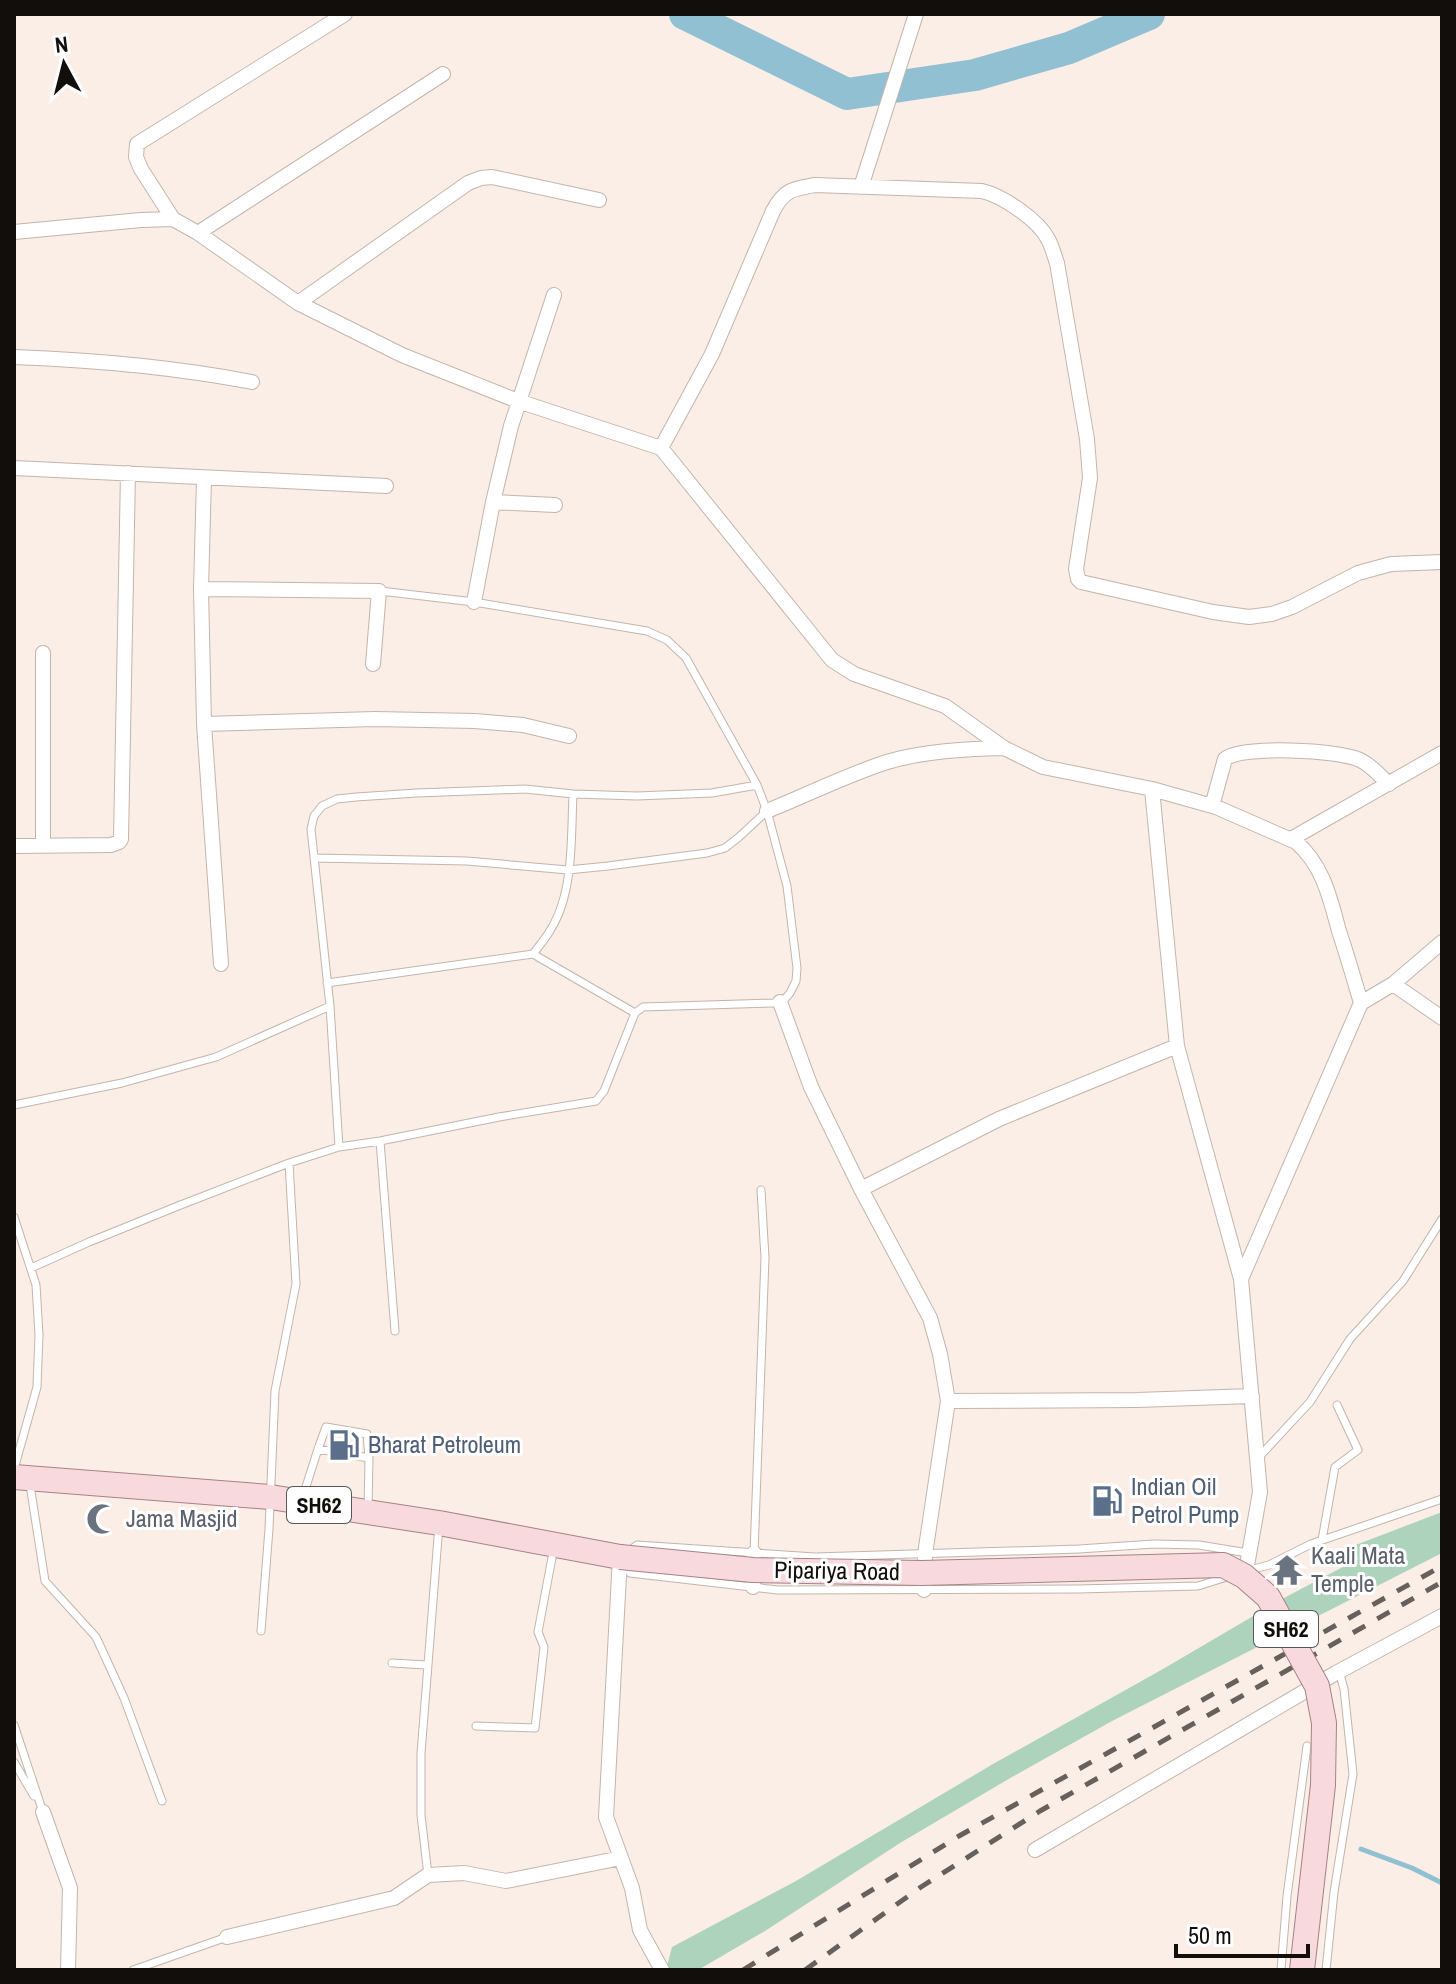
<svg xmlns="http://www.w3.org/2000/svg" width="1456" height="1984" font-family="'Archivo Narrow',sans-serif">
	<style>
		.green { fill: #add3bc }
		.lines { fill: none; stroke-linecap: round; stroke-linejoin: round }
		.stream { stroke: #92c0d3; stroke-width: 5 }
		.river { stroke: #92c0d3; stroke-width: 32 }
		.lane-casing { stroke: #c1b5ae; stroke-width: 9 }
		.street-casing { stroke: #c1b5ae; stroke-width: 16 }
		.primary-casing { stroke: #a58286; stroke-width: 26 }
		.lane { stroke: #fff; stroke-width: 7 }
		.street { stroke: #fff; stroke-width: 14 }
		.primary { stroke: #f8dade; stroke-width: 24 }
		.rail { stroke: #67605c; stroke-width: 5; stroke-dasharray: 14 14; stroke-linecap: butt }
		.primary-bridge-casing { stroke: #a58286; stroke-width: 26; stroke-linecap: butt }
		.primary-bridge { stroke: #f8dade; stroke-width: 24 }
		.labels { text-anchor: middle; stroke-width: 6; stroke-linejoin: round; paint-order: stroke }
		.shield { fill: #fefefe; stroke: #595655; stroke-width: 2 }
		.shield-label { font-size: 22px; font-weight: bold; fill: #120e0c }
		.service-label { font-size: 24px; fill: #4e5e75; stroke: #fefefe; text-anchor: start }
		.worship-label { font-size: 24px; fill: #5b616d; stroke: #fefefe; text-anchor: start }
		.street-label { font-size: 24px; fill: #120e0c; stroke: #fefefe }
	</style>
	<rect width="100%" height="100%" fill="#fbeee7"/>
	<path class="green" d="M 1442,1512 L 1442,1553 L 1114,1720 L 1012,1777 L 900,1843 L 765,1931 L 698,1970 L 666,1970 L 672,1947 L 796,1881 L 993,1764 L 1163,1669 L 1284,1598 L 1358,1559 L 1353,1546 Z"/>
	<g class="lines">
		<path class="stream" d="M 1361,1849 L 1412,1868 L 1442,1883"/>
		<path class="river" d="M 685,14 L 847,94 L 975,75 L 1069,48 L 1149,14"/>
		<defs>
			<path id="lane" d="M 315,858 L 467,861 L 568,870 L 608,866 L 707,853 L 725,848 L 739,837 L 767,811
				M 533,954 L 635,1013
				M 327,983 L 533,954 C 539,946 546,938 551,929 C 574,892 571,836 573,794
				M 14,1105 L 122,1083 L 216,1057 L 330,1006
				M 380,1141 L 395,1331
				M 339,1147 L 330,1006 L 311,829 L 314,816 L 322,806 L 337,799 L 356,797 L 417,793 L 525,789 L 573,794 L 637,796 L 712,793 L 757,785
				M 14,1217 L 36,1285 L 39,1335 L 37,1387 L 14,1469
				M 31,1268 L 89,1242 L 178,1206 L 289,1163 L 339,1147 L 380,1141 L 499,1117 L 596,1101 L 604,1091 L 635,1013 L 643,1007 L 774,1003 L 784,1000 L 790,993 L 796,981 L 797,968 L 787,886 L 767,811 L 757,785 L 686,658 L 667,640 L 647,631 L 474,602 L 380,591
				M 318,1449 L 326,1427 L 367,1434 L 369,1458
				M 1259,1457 L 1310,1402 L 1350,1339 L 1403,1281 L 1442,1219
				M 30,1485 L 45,1581 L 96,1637 L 124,1698 L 162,1801
				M 303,1496 L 318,1449 L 369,1458 L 368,1509
				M 1322,1540 L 1335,1467 L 1358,1450 L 1337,1405
				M 629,1551 L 637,1545 L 815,1557 L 1079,1549 L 1154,1544 L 1199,1545 L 1248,1553
				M 754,1553 L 765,1258 L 761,1190
				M 623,1562 L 630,1573 L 778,1590 L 1078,1589 L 1198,1586 L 1230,1576
				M 1246,1571 L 1269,1565 L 1311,1544 L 1442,1499
				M 261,1631 L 269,1529 L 275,1391 L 296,1284 L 289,1163
				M 392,1663 L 427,1665
				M 14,1725 L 43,1812
				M 476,1726 L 535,1728 L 544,1647 L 538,1632 L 554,1547
				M 14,1762 L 34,1796
				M 428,1875 L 421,1815 L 421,1753 L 439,1525
				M 133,1970 L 227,1937
				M 1281,1970 L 1287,1896 L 1307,1746
				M 1326,1970 L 1334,1892 L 1353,1774 L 1344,1689 L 1339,1671"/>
			<path id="street" d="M 861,187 L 916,14
				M 173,219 L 141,169 L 136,157 L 137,144 L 345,14
				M 14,232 L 141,220 L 173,219 L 198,233 L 298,303 L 402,355 L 518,401 L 661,448 L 832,660 L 854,674 L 945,706 L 1004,748 L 1043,767 L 1152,789 L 1216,807 L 1296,842 C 1323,865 1330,898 1339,931 C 1347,955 1354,979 1361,1003
				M 198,233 L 443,74
				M 298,303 L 468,183 L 481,178 L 492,177 L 599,200
				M 14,357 C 94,360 174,367 252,382
				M 661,448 L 712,354 L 773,211 C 784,190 792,189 815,185 L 982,191 C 1003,196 1038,220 1048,239 C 1052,246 1054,255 1057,263 L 1087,439 L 1090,478 L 1076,569 L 1078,579 L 1081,582 L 1213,612 L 1249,617 L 1272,614 L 1292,607 L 1358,573 L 1391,564 L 1442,562
				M 14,468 L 386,486
				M 204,478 L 201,589 L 204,724 L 221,964
				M 493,502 L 555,505
				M 201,589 L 379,591 L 373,664
				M 474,602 L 493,502 L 511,426 L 554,295
				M 204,724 L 375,719 L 475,721 L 523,725 L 569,736
				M 1152,789 L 1177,1046 L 1241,1279
				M 1212,806 L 1225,759 C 1241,745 1340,750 1360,760 C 1371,765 1380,776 1389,784
				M 767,811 C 807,795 846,775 887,762 C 924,751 965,749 1003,748
				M 1291,839 L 1442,753
				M 14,846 L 111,845 L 119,842 L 121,839 L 128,473
				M 43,846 L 43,653
				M 1393,984 L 1442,1018
				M 780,1002 L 811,1087 L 861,1189 L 930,1318 L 940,1354 L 948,1401 L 925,1554 L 924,1590
				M 861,1189 L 999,1119 L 1177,1046
				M 948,1401 L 1137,1400 L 1252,1396
				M 620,1557 L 606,1817 L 632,1888 L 640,1930 L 662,1970
				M 1246,1571 L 1260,1492 L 1241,1279 L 1361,1003 L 1393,984 L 1442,942
				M 753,1587 L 754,1553
				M 43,1812 L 70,1888 L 68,1970
				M 1035,1850 L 1336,1673 L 1442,1616
				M 227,1937 L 394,1898 L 428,1875 L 464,1873 L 506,1881 L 621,1858"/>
			<path id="primary" d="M 14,1477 L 270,1497 L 439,1523 L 620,1557"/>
		</defs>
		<use href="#lane" class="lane-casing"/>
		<use href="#street" class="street-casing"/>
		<use href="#primary" class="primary-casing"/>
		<use href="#lane" class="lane"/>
		<use href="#street" class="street"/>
		<use href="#primary" class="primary"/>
		<path class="rail" d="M 743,1970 L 959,1836 L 1442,1566
			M 805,1970 L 921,1887 L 1040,1811 L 1442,1582"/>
		<defs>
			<path id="primary-bridge" d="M 620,1557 L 753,1570 L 922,1573 L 1223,1565 L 1244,1576 L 1268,1597 L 1317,1686 L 1324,1723 L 1323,1785 L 1302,1970"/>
		</defs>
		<use href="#primary-bridge" class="primary-bridge-casing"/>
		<use href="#primary-bridge" class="primary-bridge"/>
	</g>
	<defs>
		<symbol id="fuel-bare" viewBox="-9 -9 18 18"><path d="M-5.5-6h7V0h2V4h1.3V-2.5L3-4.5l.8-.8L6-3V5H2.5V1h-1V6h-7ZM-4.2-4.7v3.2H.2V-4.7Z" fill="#5c6f8a" stroke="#fefefe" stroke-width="2.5" paint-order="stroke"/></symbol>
		<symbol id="mosque-bare" viewBox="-9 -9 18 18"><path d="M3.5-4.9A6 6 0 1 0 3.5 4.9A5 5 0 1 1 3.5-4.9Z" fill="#6b7280" stroke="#fefefe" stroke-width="2.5" paint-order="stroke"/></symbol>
		<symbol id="temple-bare" viewBox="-9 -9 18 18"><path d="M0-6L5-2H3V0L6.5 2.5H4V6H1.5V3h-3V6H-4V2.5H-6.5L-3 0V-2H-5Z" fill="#6b7280" stroke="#fefefe" stroke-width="2.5" paint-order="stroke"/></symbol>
	</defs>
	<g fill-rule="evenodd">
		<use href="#fuel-bare" x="322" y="1423" width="44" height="44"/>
		<use href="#fuel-bare" x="1085" y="1479" width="44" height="44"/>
		<use href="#mosque-bare" x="80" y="1497" width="44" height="44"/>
		<use href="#temple-bare" x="1265" y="1548" width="44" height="44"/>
	</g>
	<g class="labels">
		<g class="shield">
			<rect x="287" y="1487" width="64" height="36" rx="6"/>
			<rect x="1254" y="1611" width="64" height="36" rx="6"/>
		</g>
		<g class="shield-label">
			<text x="319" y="1513">SH62</text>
			<text x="1286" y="1637">SH62</text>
		</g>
		<g class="service-label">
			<text x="368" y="1453">Bharat Petroleum</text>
			<text x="1131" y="1495">Indian Oil<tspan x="1131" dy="28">Petrol Pump</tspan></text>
		</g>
		<g class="worship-label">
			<text x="126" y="1527">Jama Masjid</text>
			<text x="1311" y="1564">Kaali Mata<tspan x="1311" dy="28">Temple</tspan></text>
		</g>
		<g class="street-label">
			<text transform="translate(837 1571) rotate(1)" y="8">Pipariya Road</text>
		</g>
	</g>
	<rect width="1456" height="1984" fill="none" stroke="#120e0c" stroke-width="32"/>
	<g transform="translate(64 64) rotate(353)" stroke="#fefefe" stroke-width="6" paint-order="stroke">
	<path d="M0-6L14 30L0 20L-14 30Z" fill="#120e0c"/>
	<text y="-12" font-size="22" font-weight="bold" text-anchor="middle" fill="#120e0c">N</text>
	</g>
	<path d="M1176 1944v12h132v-12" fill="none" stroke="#120e0c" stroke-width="4"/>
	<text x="1188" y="1944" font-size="24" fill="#120e0c" stroke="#fefefe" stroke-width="6" paint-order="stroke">50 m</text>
</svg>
